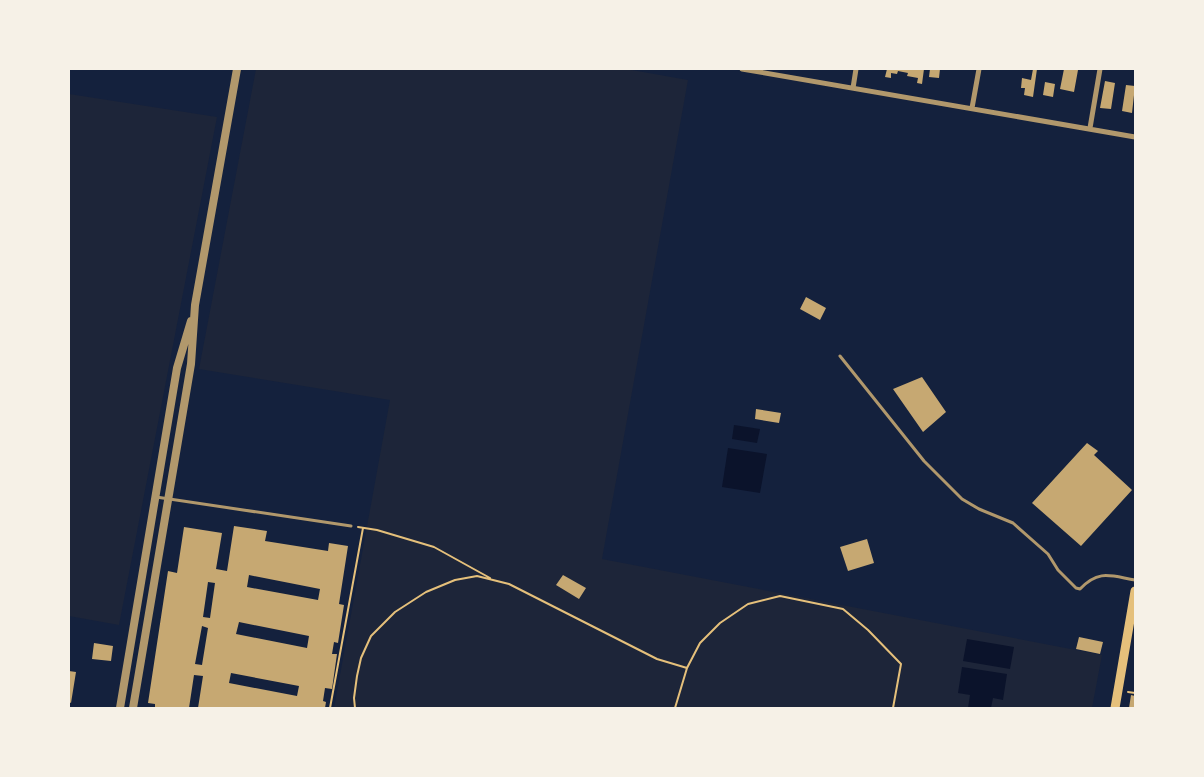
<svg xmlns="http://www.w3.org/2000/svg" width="1204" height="777" font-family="'Noto Sans',sans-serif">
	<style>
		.green { fill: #1d2539 }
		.water { fill: #0b132b }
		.building { fill: #c6a872; fill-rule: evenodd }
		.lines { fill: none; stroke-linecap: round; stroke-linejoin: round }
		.path { stroke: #e5c07b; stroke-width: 2 }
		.service { stroke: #b1986c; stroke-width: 3 }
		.minor { stroke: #b1986c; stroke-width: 5 }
		.tertiary { stroke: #b1986c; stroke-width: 8 }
		.secondary { stroke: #e5c07b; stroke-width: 9 }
	</style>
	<rect width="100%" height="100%" fill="#14213d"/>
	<path class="green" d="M 256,69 L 626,69 L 688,80 L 602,559 L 1102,655 L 1092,708 L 334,708 L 390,400 L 199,369 Z
		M 69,94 L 217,117 L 119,625 L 69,616 Z"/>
	<path class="water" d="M 734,425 L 760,429 L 757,443 L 732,439 Z
		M 728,448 L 767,454 L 760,493 L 722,487 Z
		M 967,639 L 1014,647 L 1010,669 L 963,661 Z
		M 962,667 L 1007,674 L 1003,700 L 993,698 L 991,708 L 968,708 L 970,695 L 958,693 Z"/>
	<path class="building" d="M 887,69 L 924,69 L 922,84 L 917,83 L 918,78 L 907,76 L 908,73 L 898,71 L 897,74 L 891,73 L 891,78 L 885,77 Z
		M 930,69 L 940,69 L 939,78 L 929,77 Z
		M 1033,69 L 1037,69 L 1033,97 L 1024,95 L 1025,88 L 1021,88 L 1022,78 L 1031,80 Z
		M 1064,69 L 1078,70 L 1074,92 L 1060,89 Z
		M 1105,81 L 1115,83 L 1111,109 L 1100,108 Z
		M 1045,82 L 1055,84 L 1053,97 L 1043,95 Z
		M 1126,85 L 1135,86 L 1132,113 L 1122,111 Z
		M 806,297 L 826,308 L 820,320 L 800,309 Z
		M 922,377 L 946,412 L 923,432 L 893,389 Z
		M 756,409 L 781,413 L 779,423 L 755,419 Z
		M 1087,443 L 1098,451 L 1094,455 L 1132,490 L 1081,546 L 1032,503 Z
		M 234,526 L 267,531 L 265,541 L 328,551 L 329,543 L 348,546 L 339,604 L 344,605 L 338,643 L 334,642 L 332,654 L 337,654 L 332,689 L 325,688 L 323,701 L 326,702 L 325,708 L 198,708 L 203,676 L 194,675 L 189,708 L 155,708 L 155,704 L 148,703 L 168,571 L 177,573 L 184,527 L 222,533 L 216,569 L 227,571 ZM 249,575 L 320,589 L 318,600 L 247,587 ZM 208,582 L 215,583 L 210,618 L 203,617 ZM 239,622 L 309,636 L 307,648 L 236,634 ZM 202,626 L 208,628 L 202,665 L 195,664 ZM 231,673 L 299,686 L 297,696 L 229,683 Z
		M 867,539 L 874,563 L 848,571 L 840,547 Z
		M 563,575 L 586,588 L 579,599 L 556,585 Z
		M 1079,637 L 1103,642 L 1100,654 L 1076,649 Z
		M 94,643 L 113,646 L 111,661 L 92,659 Z
		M 69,671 L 76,672 L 71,703 L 69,702 Z
		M 1131,695 L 1135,696 L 1135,708 L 1129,708 Z"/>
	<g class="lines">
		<path class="path" d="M 358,527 L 377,530 L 434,547 L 490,578
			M 1128,692 L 1135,693
			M 330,708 L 363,528
			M 355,708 L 354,698 L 357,676 L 361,658 L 371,636 L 395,612 L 426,592 L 455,580 L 477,576 L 509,584 L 657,659 L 687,668
			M 675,708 L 687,668 L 700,643 L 720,623 L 748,604 L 780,596 L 843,609 L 868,630 L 901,664 L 893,708"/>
		<path class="service" d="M 840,356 L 924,461 L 962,499 L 979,509 L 1013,523 L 1048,554 L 1058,570 L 1076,588 L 1080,589 C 1099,569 1111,576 1135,580
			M 156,497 L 351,526"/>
		<path class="minor" d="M 742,69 L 1135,137
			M 853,88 L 856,69
			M 972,108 L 979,69
			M 1090,128 L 1100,69"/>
		<path class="tertiary" d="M 120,708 L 177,368 L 191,321
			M 133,708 L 191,364 L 195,305 L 237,69"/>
		<path class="secondary" d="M 1115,708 L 1135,591"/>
	</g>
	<rect width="1204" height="777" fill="none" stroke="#f6f1e7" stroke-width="140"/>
</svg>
